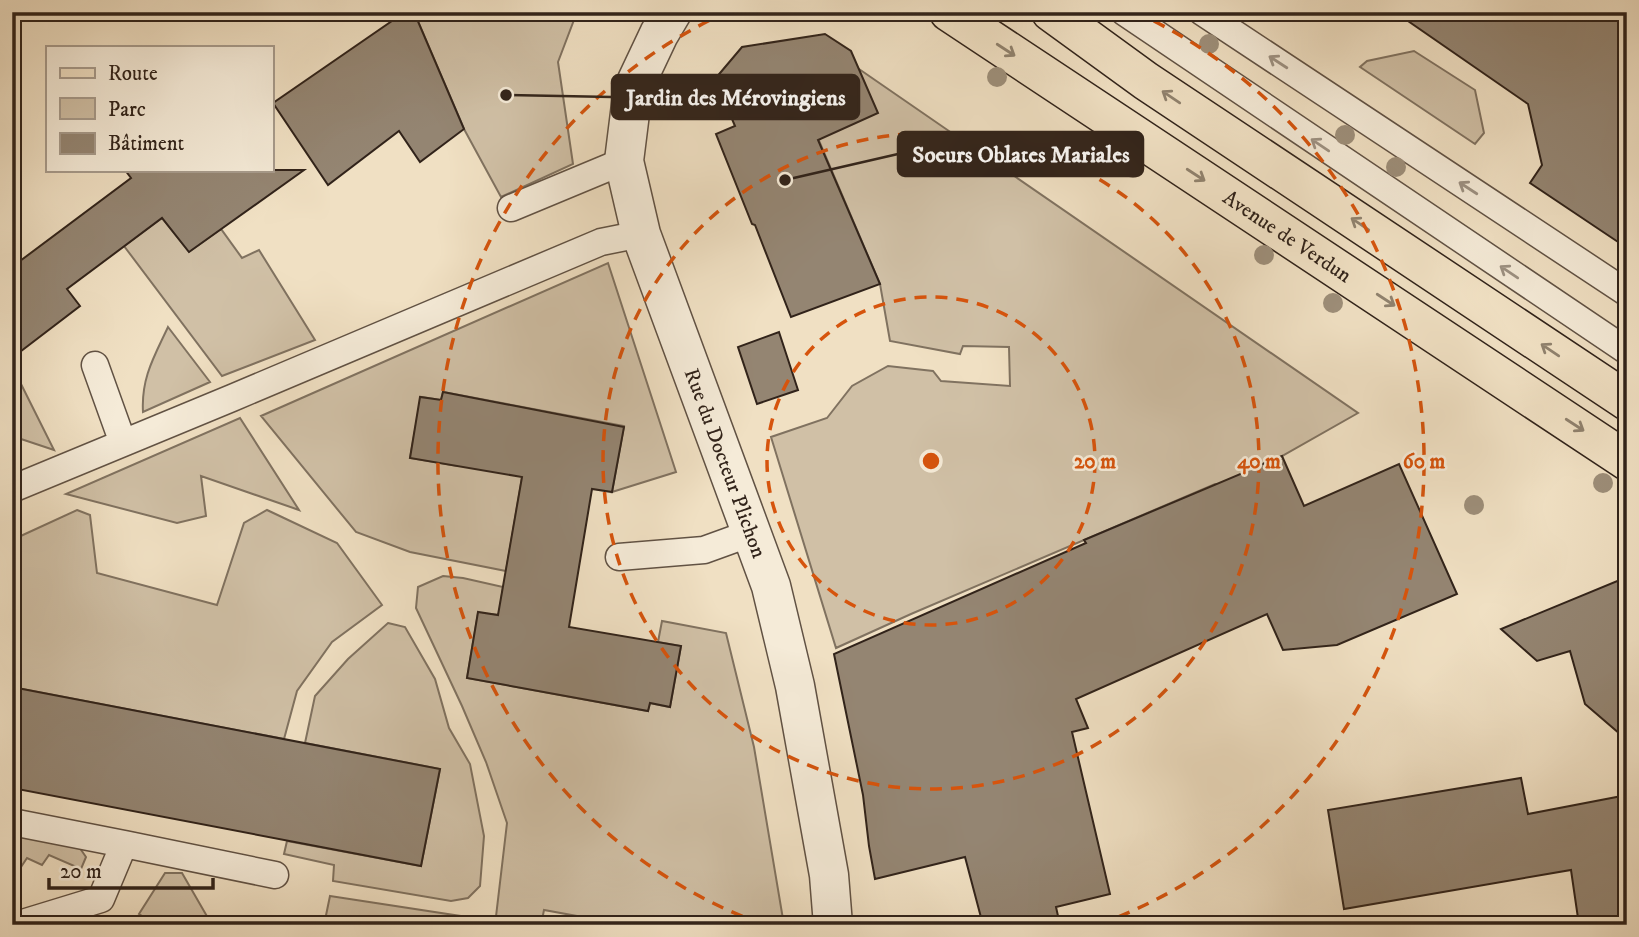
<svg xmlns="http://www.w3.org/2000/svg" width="1639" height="937" font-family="'IM FELL DW Pica',serif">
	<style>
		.green { fill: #d0c0a6; stroke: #807260; stroke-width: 2 }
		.building { fill: #948572; stroke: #31231a; stroke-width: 2 }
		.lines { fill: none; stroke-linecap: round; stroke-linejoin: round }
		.lane-casing { stroke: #615244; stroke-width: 29 }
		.street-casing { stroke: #615244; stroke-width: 41 }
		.primary-casing { stroke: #31231a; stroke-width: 41 }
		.lane { stroke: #f5ebd8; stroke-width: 26 }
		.street { stroke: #f5ebd8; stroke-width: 38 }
		.primary { stroke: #f0e0c3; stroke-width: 38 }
		.tree { fill: #9d8e79 }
		.oneway { stroke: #90826e }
		.oneway2 { stroke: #9d9182 }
		.ring { fill: none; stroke: #d6540d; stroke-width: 3.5; stroke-dasharray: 12 9 }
		.labels { text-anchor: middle; stroke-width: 5; stroke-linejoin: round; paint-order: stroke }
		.street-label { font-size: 21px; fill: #31231a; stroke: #f5ebd8 }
		.centre { fill: #d6540d; stroke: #f5ebd8; stroke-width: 3.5 }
		.ring-label { font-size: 21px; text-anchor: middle; font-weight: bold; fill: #d6540d; stroke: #f5ebd8; stroke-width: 5; stroke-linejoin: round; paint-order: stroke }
		.leader { fill: none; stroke: #31231a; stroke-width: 2.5 }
		.callout-dot { fill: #31231a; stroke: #f5ebd8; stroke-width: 2.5 }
		.callout { fill: #31231a; stroke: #31231a; stroke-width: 2.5 }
		.callout-label { font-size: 23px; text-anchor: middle; font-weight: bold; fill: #fff }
	</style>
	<rect width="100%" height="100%" fill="#f0e0c3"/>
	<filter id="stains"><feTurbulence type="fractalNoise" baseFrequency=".00286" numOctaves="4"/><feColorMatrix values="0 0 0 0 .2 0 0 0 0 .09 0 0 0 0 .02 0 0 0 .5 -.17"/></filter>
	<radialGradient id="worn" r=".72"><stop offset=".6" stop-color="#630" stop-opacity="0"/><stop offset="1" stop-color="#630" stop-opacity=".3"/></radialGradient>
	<path class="green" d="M 414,12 L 577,12 L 558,62 L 573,164 L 501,197 L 464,129 Z
		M 1414,51 L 1475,90 L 1484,133 L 1475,144 L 1360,67 L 1367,61 Z
		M 859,69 L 1358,413 L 1282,456 L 1246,471 L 1240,478 L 1222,486 L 1215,484 L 911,614 L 836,648 L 771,437 L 827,418 L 852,386 L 888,366 L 933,371 L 941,381 L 1010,386 L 1009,347 L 963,346 L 960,354 L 890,341 L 880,284 L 817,136 Z
		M 162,218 L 189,252 L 221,229 L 242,258 L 259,250 L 315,340 L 222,376 L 124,246 Z
		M 608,263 L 676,472 L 612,492 L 624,426 L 443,392 L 441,400 L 421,397 L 410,458 L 458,466 L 524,466 L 506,571 L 410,552 L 356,532 L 261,416 Z
		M 168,327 L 210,382 L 143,412 C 141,378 154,357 168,327 Z
		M 12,366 L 54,450 L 12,436 Z
		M 240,418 L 299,510 L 201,476 L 206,516 L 177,523 L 66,494 Z
		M 77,510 L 90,515 L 97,573 L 217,605 L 244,523 L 267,510 L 337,543 L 382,605 L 332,642 L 297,691 L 284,739 L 12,687 L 12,540 Z
		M 443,576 L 463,578 L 503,587 L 499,615 L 478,613 L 467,678 L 648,711 L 650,703 L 670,707 L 681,646 L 658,642 L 662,621 L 726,633 L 754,747 L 784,925 L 626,925 L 544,910 L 541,925 L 495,925 L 507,823 L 486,762 L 462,706 L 416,608 L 418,587 Z
		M 388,623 L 405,627 L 435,679 L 449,728 L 470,764 L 484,836 L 480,886 L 468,898 L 451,901 L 333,881 L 334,865 L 284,854 L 287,841 L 421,866 L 440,769 L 305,743 L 315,696 L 348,659 Z
		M 12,832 L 77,844 L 86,857 L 81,869 L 49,855 L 42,865 L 27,858 L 15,876 L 12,875 Z
		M 165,873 L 182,873 L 212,925 L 156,925 L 139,914 Z
		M 330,896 L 467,917 L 473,925 L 324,925 Z"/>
	<path class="building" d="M 405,12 L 414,12 L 464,129 L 420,162 L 399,131 L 328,185 L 273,103 Z
		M 1395,12 L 1580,12 L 1588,17 L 1627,12 L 1627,248 L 1530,183 L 1542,165 L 1528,104 Z
		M 825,34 L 851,51 L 878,113 L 818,140 L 880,284 L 791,317 L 755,225 L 752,224 L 716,134 L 735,126 L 715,79 L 742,47 Z
		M 125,170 L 304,170 L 189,252 L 162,218 L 67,289 L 80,306 L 12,358 L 12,267 L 131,178 Z
		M 779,332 L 798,390 L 757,404 L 738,347 Z
		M 443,392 L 624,427 L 612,492 L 592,489 L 569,627 L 681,646 L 670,707 L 650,703 L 648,711 L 467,678 L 478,612 L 498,615 L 522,477 L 410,458 L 420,397 L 441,400 Z
		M 1282,456 L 1304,506 L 1399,464 L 1457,594 L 1337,645 L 1283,650 L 1267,614 L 1076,699 L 1088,728 L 1072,732 L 1110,894 L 1056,907 L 1060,925 L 983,925 L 965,857 L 875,879 L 869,846 L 863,795 L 834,654 L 1086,543 L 1084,540 L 1243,473 L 1245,471 Z
		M 1627,577 L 1627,740 L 1585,704 L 1570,651 L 1537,661 L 1501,629 Z
		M 12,687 L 440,769 L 421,866 L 12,788 Z
		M 1521,778 L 1528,814 L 1627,795 L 1627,925 L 1579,925 L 1571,870 L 1344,909 L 1328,810 Z"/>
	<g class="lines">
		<defs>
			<path id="lane" d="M 1124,12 L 1627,351
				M 1202,12 L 1627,293
				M 511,208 L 624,161
				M 95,365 L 123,443
				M 12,489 L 232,398 L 601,242 L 641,234
				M 619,557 L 704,550 L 751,533
				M 12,822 L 124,844
				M 16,925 L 101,899 L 124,844 L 275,875"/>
			<g id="street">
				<path id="s1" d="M 672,12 L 659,34 L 633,89 L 624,161 L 641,234 L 771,586 L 795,686 L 829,875 L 833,925"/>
			</g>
			<g id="primary">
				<path id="s2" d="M 949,12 L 1627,461"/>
				<path d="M 1051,12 L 1146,81 L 1627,401"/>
			</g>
		</defs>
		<use href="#lane" class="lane-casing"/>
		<use href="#street" class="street-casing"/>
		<use href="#primary" class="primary-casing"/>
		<use href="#lane" class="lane"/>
		<use href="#street" class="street"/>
		<use href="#primary" class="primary"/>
	</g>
	<g class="tree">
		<circle cx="1209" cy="44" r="10"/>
		<circle cx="997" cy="77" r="10"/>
		<circle cx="1345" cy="135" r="10"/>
		<circle cx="1396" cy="167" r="10"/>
		<circle cx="1133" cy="168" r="10"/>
		<circle cx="1264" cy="255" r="10"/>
		<circle cx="1333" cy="303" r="10"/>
		<circle cx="1603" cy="483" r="10"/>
		<circle cx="1474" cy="505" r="10"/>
	</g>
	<defs><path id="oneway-shaft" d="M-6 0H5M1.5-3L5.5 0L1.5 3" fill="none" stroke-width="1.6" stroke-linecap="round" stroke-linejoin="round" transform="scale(1.75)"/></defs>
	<g class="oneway">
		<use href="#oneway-shaft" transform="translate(1006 50) rotate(33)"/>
		<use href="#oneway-shaft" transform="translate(1171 97) rotate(-146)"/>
		<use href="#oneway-shaft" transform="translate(1196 175) rotate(33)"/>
		<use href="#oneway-shaft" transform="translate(1360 224) rotate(-146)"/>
		<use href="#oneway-shaft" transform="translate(1386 300) rotate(33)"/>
		<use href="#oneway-shaft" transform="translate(1550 350) rotate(-146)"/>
		<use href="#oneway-shaft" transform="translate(1575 425) rotate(33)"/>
	</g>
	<g class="oneway2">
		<use href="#oneway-shaft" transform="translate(1278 62) rotate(-147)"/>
		<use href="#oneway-shaft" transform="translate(1320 145) rotate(-146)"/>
		<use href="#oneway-shaft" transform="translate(1468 188) rotate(-147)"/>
		<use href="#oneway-shaft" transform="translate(1509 272) rotate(-146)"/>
	</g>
	<g class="ring">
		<circle cx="931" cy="461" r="164"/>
		<circle cx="931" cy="461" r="328"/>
		<path d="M762 924A493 493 0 0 1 727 12M1135 12A493 493 0 0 1 1100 924"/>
	</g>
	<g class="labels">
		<g class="street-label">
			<text dy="7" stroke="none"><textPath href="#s2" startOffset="406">Avenue de Verdun</textPath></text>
			<text dy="7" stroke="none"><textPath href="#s1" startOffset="478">Rue du Docteur Plichon</textPath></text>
		</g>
	</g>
	<circle cx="931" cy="461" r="10" class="centre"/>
	<g class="ring-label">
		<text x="1095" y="468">20 m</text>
		<text x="1259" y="468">40 m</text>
		<text x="1424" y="468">60 m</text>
	</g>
	<path class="leader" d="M506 95L612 97M785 180L898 154"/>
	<g class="callout-dot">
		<circle cx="506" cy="95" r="7"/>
		<circle cx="785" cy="180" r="7"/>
	</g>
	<g class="callout">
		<rect x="612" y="75" width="247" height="44" rx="7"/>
		<rect x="898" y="132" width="245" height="44" rx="7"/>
	</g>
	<g class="callout-label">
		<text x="736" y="105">Jardin des Mérovingiens</text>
		<text x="1021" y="162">Soeurs Oblates Mariales</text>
	</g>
	<rect width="1639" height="937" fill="none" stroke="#f0e0c3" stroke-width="42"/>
	<rect x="14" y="14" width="1611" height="909" fill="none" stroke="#31231a" stroke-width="3.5"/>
	<rect x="21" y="21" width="1597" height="895" fill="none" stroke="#31231a" stroke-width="2"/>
	<rect x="46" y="46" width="228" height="126" fill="#f5ebd8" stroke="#a79b8c" stroke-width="2"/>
	<rect x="60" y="68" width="35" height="10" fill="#f0e0c3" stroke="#a79b8c" stroke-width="2"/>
	<text x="108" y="80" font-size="21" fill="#31231a">Route</text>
	<rect x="60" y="98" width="35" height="21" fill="#d0c0a6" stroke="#a79b8c" stroke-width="2"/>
	<text x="108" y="116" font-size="21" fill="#31231a">Parc</text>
	<rect x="60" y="133" width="35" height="21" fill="#948572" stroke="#a79b8c" stroke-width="2"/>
	<text x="108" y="150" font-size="21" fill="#31231a">Bâtiment</text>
	<path d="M49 878v10h164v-10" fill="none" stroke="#31231a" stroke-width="3.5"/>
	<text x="60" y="878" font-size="21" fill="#31231a" stroke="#f5ebd8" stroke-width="5" paint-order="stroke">20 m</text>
	<rect width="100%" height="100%" filter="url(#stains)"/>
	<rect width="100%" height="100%" fill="url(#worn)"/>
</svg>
